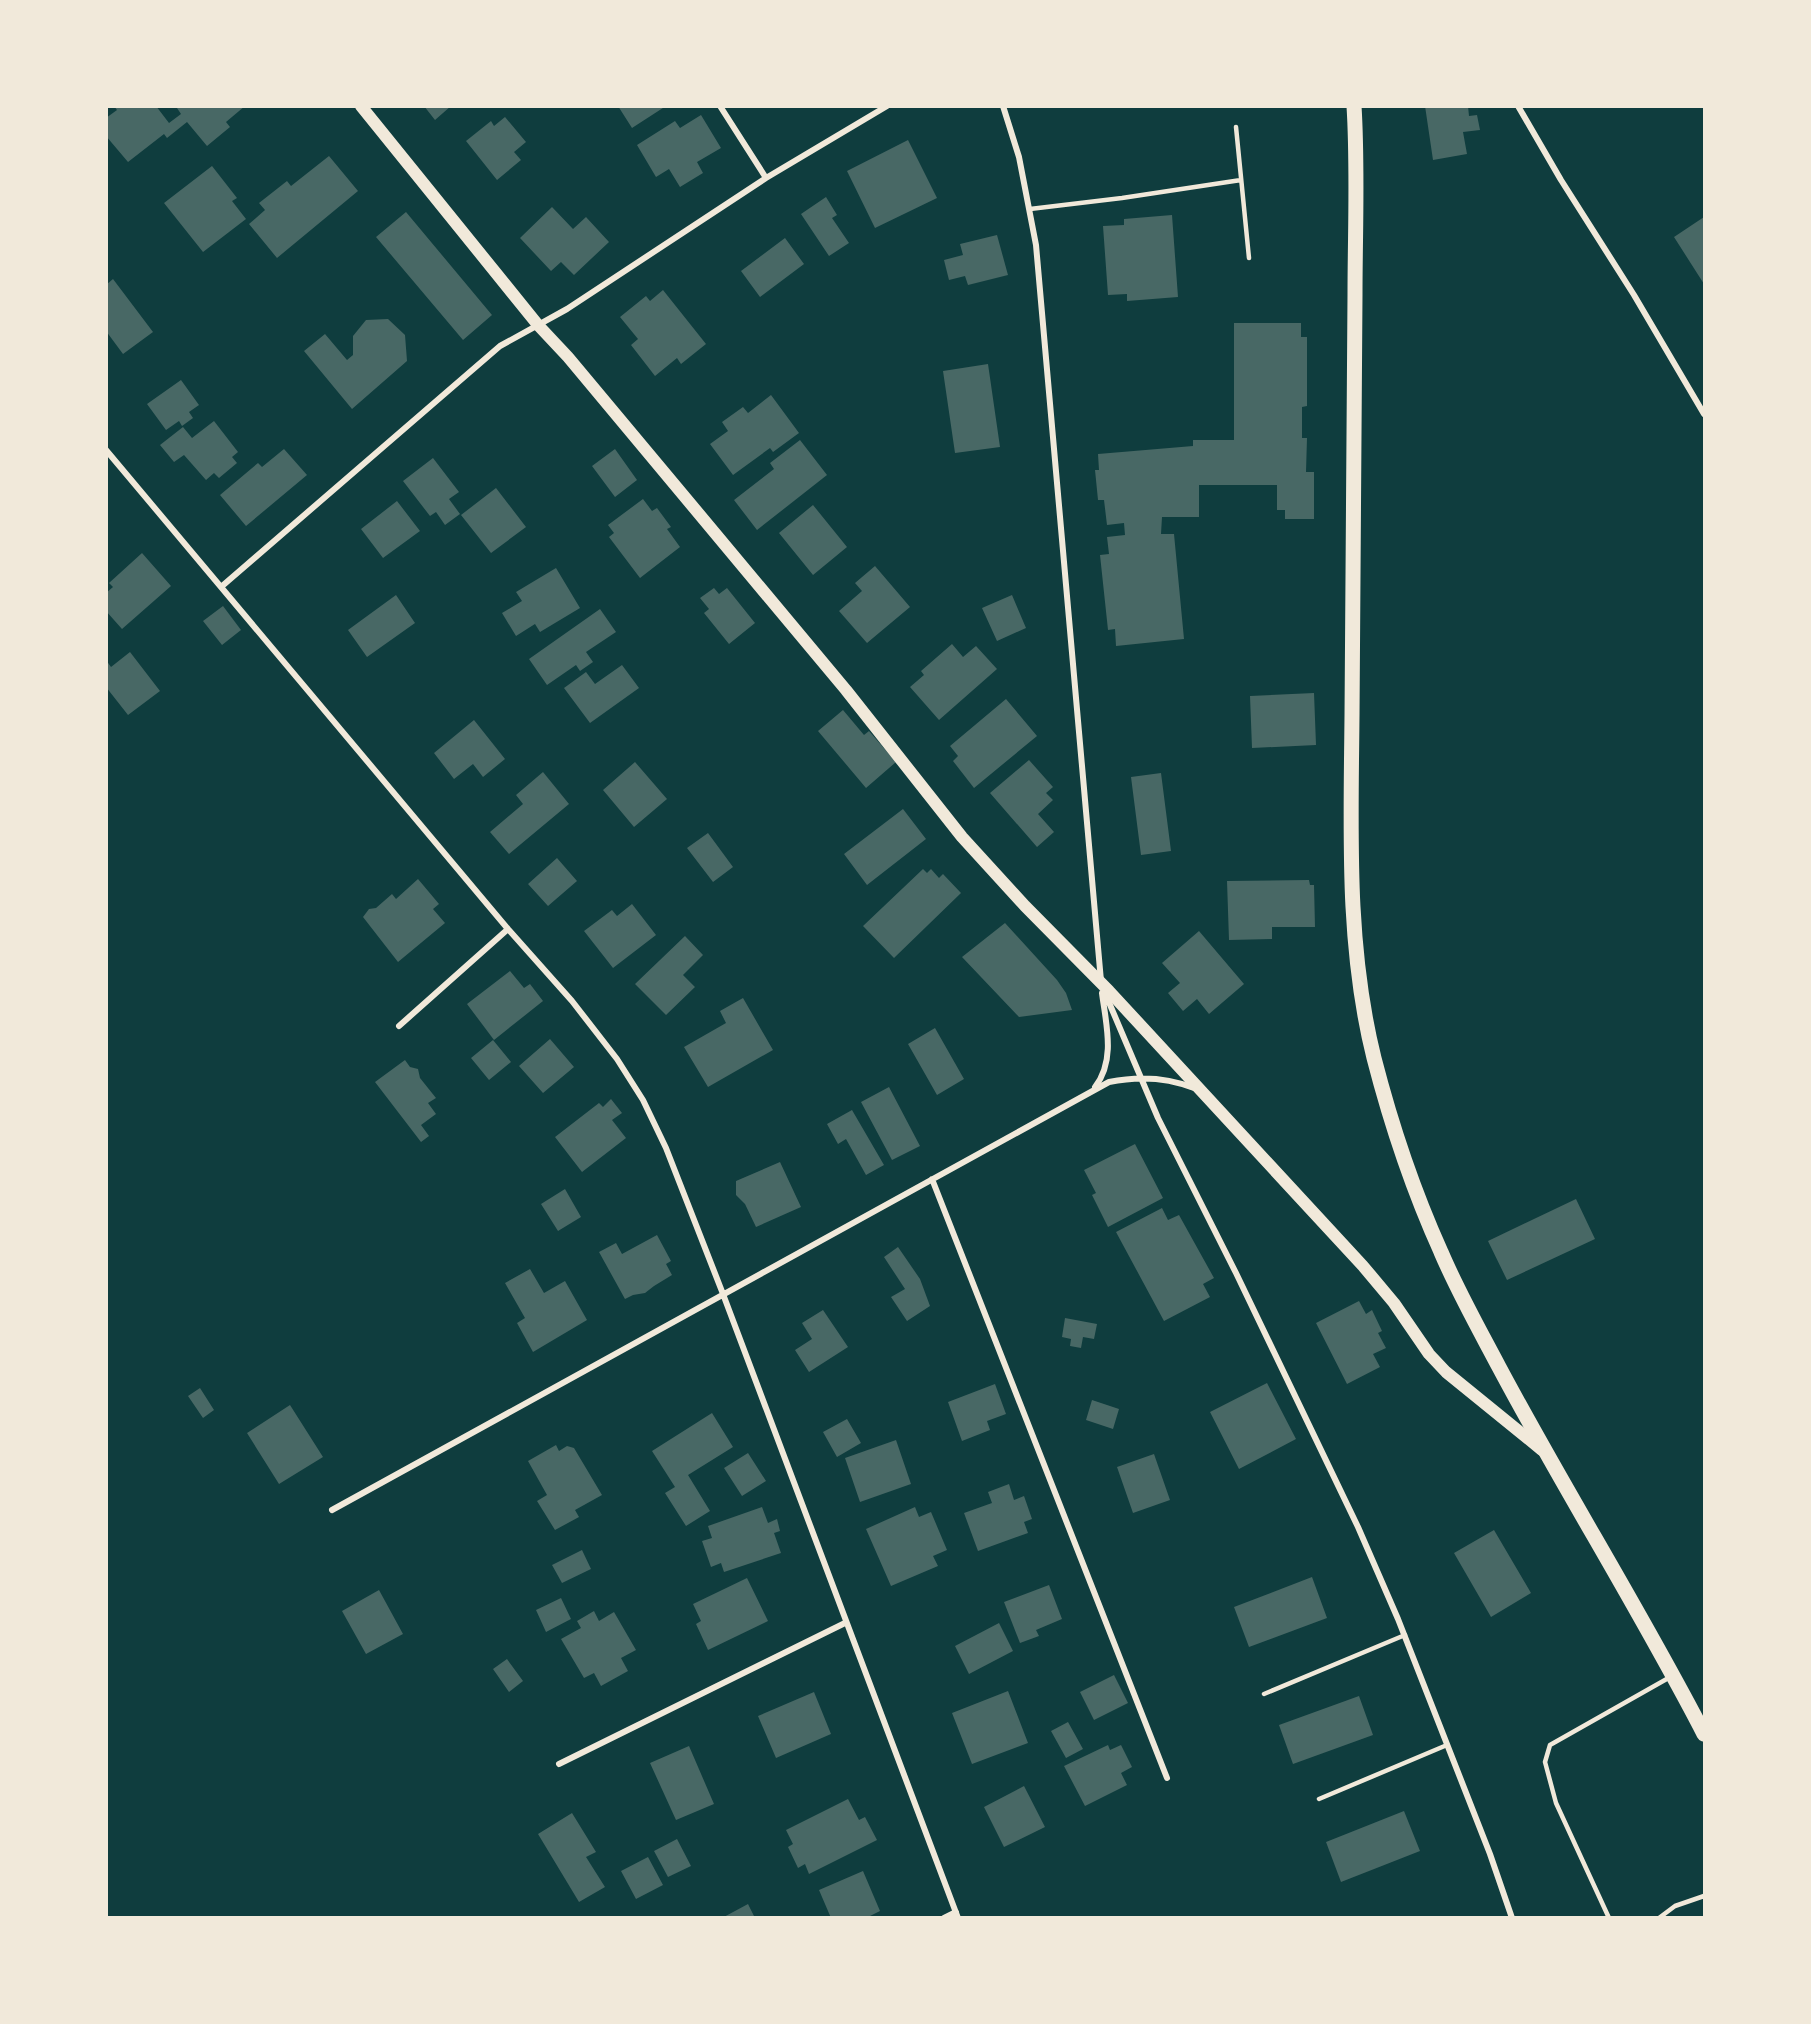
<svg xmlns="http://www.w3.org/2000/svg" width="1811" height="2024" font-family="'Crimson Pro',serif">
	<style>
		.building { fill: #486865 }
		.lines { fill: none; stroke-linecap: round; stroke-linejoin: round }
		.service { stroke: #f1e9da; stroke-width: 4.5 }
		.minor { stroke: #f1e9da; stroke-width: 6 }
		.secondary { stroke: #f1e9da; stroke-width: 12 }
		.primary { stroke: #f1e9da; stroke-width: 15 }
	</style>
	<rect width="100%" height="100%" fill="#0f3d3e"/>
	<path class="building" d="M 114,106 L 156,106 L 169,123 L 181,114 L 177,108 L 179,106 L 245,106 L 226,122 L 230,127 L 207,146 L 187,122 L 167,138 L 164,134 L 128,162 L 106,136 L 106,118 L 117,110 Z
		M 424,106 L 451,106 L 435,120 Z
		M 618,106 L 666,106 L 632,128 Z
		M 1425,106 L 1468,106 L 1469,116 L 1477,115 L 1480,130 L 1463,132 L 1467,154 L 1433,160 Z
		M 701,115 L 721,148 L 697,162 L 703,173 L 680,187 L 669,169 L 656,177 L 637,145 L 675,121 L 680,128 Z
		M 505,117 L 526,142 L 514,152 L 521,160 L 497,180 L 466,141 L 491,121 L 494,126 Z
		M 908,140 L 937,198 L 875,228 L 847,171 Z
		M 329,156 L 358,191 L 277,258 L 249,224 L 265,210 L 259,203 L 287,181 L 291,186 Z
		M 212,166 L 237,198 L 232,201 L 246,219 L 203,252 L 164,203 Z
		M 826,197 L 837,215 L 832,218 L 849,243 L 829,256 L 801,214 Z
		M 552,207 L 573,229 L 586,217 L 609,242 L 574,275 L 561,262 L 551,271 L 520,238 Z
		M 406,212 L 492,315 L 463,340 L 376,237 Z
		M 1172,215 L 1178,297 L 1127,301 L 1127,294 L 1108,295 L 1103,226 L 1124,225 L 1124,219 Z
		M 1704,217 L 1704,284 L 1674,237 Z
		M 997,235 L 1008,275 L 968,285 L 965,276 L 949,280 L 944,260 L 963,255 L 960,244 Z
		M 785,238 L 804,264 L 760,297 L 741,271 Z
		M 113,279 L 153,332 L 123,354 L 106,331 L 106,285 Z
		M 663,290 L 706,344 L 681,364 L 677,358 L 655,376 L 631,345 L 638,339 L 620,317 L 646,296 L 650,301 Z
		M 388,319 L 405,335 L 407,361 L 352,409 L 304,351 L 325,334 L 347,360 L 353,355 L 353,336 L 366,320 Z
		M 1234,323 L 1301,323 L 1301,337 L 1307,337 L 1307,406 L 1302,407 L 1302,438 L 1307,438 L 1306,472 L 1314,472 L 1314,519 L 1285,519 L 1285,510 L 1277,510 L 1277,485 L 1199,485 L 1199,517 L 1162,517 L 1161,534 L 1174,534 L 1184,639 L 1116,646 L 1115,629 L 1108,630 L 1100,555 L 1109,554 L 1107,537 L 1125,535 L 1124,523 L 1107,525 L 1104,500 L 1098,500 L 1095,470 L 1099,470 L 1098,454 L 1193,446 L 1193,440 L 1234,440 Z
		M 988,364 L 1000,447 L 955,453 L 943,371 Z
		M 181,380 L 199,405 L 189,412 L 193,418 L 182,426 L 179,421 L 166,430 L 147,404 Z
		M 771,395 L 799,433 L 773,452 L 770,448 L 733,475 L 710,444 L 728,431 L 722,422 L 743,407 L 748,413 Z
		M 214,421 L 238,452 L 232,457 L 237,463 L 219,478 L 214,473 L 206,480 L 184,455 L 174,462 L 160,445 L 183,427 L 192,438 Z
		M 800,440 L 827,475 L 757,530 L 734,500 L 774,469 L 770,463 Z
		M 284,449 L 307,475 L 246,526 L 220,495 L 258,463 L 262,467 Z
		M 615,449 L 637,480 L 615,497 L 592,466 Z
		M 433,458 L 459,492 L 449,499 L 460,514 L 445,525 L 436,512 L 430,516 L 403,481 Z
		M 496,488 L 526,527 L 491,553 L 461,515 Z
		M 643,499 L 652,511 L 657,508 L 671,527 L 667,529 L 680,547 L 640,578 L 609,537 L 614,533 L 608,525 Z
		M 397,501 L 420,531 L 383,558 L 361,529 Z
		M 813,505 L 847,547 L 813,575 L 779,533 Z
		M 142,553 L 171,586 L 122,629 L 106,611 L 106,593 L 113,587 L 109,583 Z
		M 875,566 L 910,607 L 867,643 L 839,611 L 862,591 L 855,583 Z
		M 556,568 L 580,608 L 540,632 L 535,624 L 516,636 L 502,613 L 522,601 L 516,592 Z
		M 714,588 L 719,594 L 727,588 L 755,623 L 729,644 L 704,613 L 709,609 L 700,598 Z
		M 396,595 L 415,623 L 367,657 L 348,630 Z
		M 1012,595 L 1026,628 L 997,641 L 982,608 Z
		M 223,606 L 241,630 L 222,645 L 203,621 Z
		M 600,609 L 616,632 L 586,652 L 593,662 L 580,671 L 576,665 L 547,685 L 529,659 Z
		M 952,644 L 963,657 L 976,646 L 997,669 L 939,720 L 910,687 L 924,675 L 921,671 Z
		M 130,652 L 160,691 L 128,715 L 106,687 L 106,660 L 111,667 Z
		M 622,665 L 639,688 L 590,723 L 564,688 L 586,672 L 595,684 Z
		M 1314,693 L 1316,745 L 1252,748 L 1250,696 Z
		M 1006,699 L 1037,736 L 974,788 L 953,761 L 958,756 L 950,746 Z
		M 843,710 L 864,735 L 869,731 L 896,762 L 866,788 L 818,731 Z
		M 474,720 L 505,759 L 483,777 L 473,764 L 454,779 L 434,753 Z
		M 1029,760 L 1053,787 L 1046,793 L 1053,800 L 1038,814 L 1054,832 L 1037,847 L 990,793 Z
		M 635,762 L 667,799 L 634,827 L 603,790 Z
		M 543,772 L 569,804 L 509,854 L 490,832 L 523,804 L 516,795 Z
		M 1161,773 L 1171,851 L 1141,855 L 1131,777 Z
		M 903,809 L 926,839 L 867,885 L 844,854 Z
		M 708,833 L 733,867 L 713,882 L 687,848 Z
		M 557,858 L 577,881 L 548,906 L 528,884 Z
		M 923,869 L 927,873 L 931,869 L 939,878 L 943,874 L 961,893 L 894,958 L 863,926 Z
		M 418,879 L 439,904 L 433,909 L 445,923 L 398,962 L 363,917 L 369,909 L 376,908 L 392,894 L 396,899 Z
		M 1309,880 L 1310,885 L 1314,885 L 1315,927 L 1272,927 L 1272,939 L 1229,940 L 1227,881 Z
		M 632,904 L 656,935 L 613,968 L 584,931 L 612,910 L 617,916 Z
		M 1005,923 L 1057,980 L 1066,993 L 1072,1010 L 1019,1017 L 962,957 Z
		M 1199,931 L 1244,984 L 1209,1014 L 1197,999 L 1183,1011 L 1168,993 L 1180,983 L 1162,963 Z
		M 685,936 L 703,955 L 683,975 L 695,987 L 666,1015 L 635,984 Z
		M 510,971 L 524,988 L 530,984 L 543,1001 L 494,1040 L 467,1004 Z
		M 743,998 L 773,1050 L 708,1087 L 684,1047 L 726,1023 L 720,1011 Z
		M 935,1028 L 964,1079 L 937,1095 L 908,1044 Z
		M 550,1039 L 574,1067 L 543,1093 L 519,1066 Z
		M 493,1040 L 511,1062 L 489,1080 L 471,1058 Z
		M 405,1060 L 410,1067 L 418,1069 L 420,1078 L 436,1098 L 428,1103 L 436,1114 L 421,1125 L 429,1136 L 421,1142 L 375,1082 Z
		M 889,1087 L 920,1146 L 892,1160 L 861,1102 Z
		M 611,1099 L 622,1113 L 612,1120 L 626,1138 L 582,1172 L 555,1137 L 599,1103 L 603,1107 Z
		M 852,1110 L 884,1165 L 866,1175 L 846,1139 L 838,1144 L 827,1124 Z
		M 1135,1144 L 1163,1198 L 1108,1227 L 1092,1195 L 1096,1193 L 1084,1170 Z
		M 780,1162 L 801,1207 L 756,1227 L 745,1204 L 736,1195 L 736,1181 Z
		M 565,1189 L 581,1217 L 558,1231 L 541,1204 Z
		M 1576,1199 L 1595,1239 L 1507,1280 L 1488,1241 Z
		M 1162,1208 L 1168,1220 L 1179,1215 L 1214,1278 L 1203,1284 L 1210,1297 L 1164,1321 L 1116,1232 Z
		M 657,1235 L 671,1261 L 666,1264 L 672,1275 L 654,1286 L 645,1293 L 633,1295 L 625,1299 L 599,1252 L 616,1243 L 622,1254 Z
		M 898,1247 L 920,1279 L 930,1306 L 907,1321 L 891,1297 L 905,1289 L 884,1257 Z
		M 530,1269 L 544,1293 L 565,1281 L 587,1320 L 533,1352 L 517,1323 L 525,1318 L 505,1283 Z
		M 1359,1301 L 1366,1314 L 1372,1310 L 1382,1331 L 1378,1333 L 1386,1348 L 1373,1354 L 1380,1367 L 1347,1384 L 1316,1323 Z
		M 823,1310 L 848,1347 L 809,1372 L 795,1350 L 812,1339 L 802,1323 Z
		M 1065,1318 L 1097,1324 L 1094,1339 L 1083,1337 L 1081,1348 L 1070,1346 L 1071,1339 L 1062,1337 Z
		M 1267,1383 L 1296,1439 L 1239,1469 L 1210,1412 Z
		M 995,1384 L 1006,1414 L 987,1421 L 990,1430 L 962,1441 L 948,1402 Z
		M 200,1388 L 214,1410 L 203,1418 L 188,1396 Z
		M 1092,1400 L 1119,1409 L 1113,1429 L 1086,1420 Z
		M 290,1405 L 323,1457 L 279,1484 L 247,1433 Z
		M 712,1413 L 733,1447 L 688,1475 L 710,1511 L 686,1526 L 665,1493 L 675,1487 L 652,1451 Z
		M 847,1419 L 861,1443 L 837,1457 L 823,1432 Z
		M 896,1440 L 911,1484 L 860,1502 L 845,1458 Z
		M 556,1445 L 559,1451 L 567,1446 L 574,1448 L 602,1495 L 575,1510 L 579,1517 L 555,1530 L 537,1501 L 547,1495 L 528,1461 Z
		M 748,1453 L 766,1481 L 742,1496 L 724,1468 Z
		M 1154,1454 L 1170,1500 L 1133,1513 L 1117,1467 Z
		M 1009,1484 L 1014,1500 L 1024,1496 L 1032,1519 L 1024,1522 L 1028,1533 L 978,1551 L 964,1513 L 992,1503 L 988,1492 Z
		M 762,1507 L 768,1523 L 777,1519 L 780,1531 L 774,1533 L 781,1553 L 724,1572 L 721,1563 L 711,1567 L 702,1541 L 712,1538 L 708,1526 Z
		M 915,1507 L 919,1517 L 931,1512 L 947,1550 L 933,1556 L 938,1566 L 891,1586 L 866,1529 Z
		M 1494,1530 L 1531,1593 L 1491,1617 L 1454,1553 Z
		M 582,1550 L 591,1569 L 562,1583 L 552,1565 Z
		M 1312,1577 L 1327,1618 L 1249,1647 L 1234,1607 Z
		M 747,1578 L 768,1621 L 708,1650 L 696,1624 L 701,1621 L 693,1604 Z
		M 1049,1585 L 1062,1619 L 1036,1630 L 1039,1636 L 1020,1643 L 1004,1602 Z
		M 379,1590 L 403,1634 L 366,1654 L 342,1611 Z
		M 561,1598 L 571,1619 L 546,1632 L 536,1610 Z
		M 594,1611 L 599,1621 L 614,1612 L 636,1650 L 621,1658 L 628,1671 L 601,1686 L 594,1673 L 584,1678 L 561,1639 L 581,1628 L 577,1621 Z
		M 999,1623 L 1013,1651 L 969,1674 L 955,1646 Z
		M 507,1659 L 523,1681 L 509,1692 L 493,1669 Z
		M 1114,1675 L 1128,1703 L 1094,1720 L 1080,1692 Z
		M 1008,1691 L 1028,1743 L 972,1764 L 952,1713 Z
		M 814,1692 L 831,1734 L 776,1758 L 758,1716 Z
		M 1359,1696 L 1373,1735 L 1293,1764 L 1279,1725 Z
		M 1068,1722 L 1083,1749 L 1066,1758 L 1051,1731 Z
		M 1108,1745 L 1110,1750 L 1121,1745 L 1132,1767 L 1121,1773 L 1127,1785 L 1085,1806 L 1064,1766 Z
		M 689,1746 L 714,1804 L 676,1820 L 650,1763 Z
		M 1024,1786 L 1045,1827 L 1004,1847 L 984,1807 Z
		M 848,1799 L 859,1820 L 865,1817 L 877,1840 L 809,1874 L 805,1864 L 798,1868 L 788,1847 L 793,1844 L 786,1830 Z
		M 1404,1811 L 1420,1851 L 1341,1882 L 1326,1842 Z
		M 572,1813 L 596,1852 L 586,1857 L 605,1887 L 579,1902 L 538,1834 Z
		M 677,1839 L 691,1866 L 668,1877 L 654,1851 Z
		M 648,1857 L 663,1885 L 636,1899 L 621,1871 Z
		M 863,1871 L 880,1911 L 866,1918 L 831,1918 L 819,1890 Z
		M 748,1904 L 755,1918 L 722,1918 Z"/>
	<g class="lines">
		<path class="service" d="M 1236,127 L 1249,258
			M 1030,209 L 1122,198 L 1241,180
			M 1264,1694 L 1405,1635
			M 1319,1799 L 1447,1745
			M 1609,1918 L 1556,1803 L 1545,1762 L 1550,1745 L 1672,1676
			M 1659,1918 L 1675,1906 L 1704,1896"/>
		<path class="minor" d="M 720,106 L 766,178
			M 1003,106 L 1019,157 L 1036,245 L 1101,981
			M 1518,106 L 1561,180 L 1634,295 L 1704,414
			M 106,450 L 508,929 L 572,1001 L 617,1059 L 643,1100 L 666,1148 L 723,1294 L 958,1918
			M 221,587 L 500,346 L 567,309 L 766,178 L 887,106
			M 1105,993 L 1158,1118 L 1236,1273 L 1358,1527 L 1398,1619 L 1490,1854 L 1512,1918
			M 399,1026 L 508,929
			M 1095,1087 C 1116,1060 1106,1024 1102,993
			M 932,1179 L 1167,1778
			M 332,1510 L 1109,1082 C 1138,1076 1166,1077 1194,1088
			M 559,1764 L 845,1623
			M 944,1918 L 956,1912"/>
		<path class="secondary" d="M 361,106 L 538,325 L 568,357 L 846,690 L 962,837 L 1025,906 L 1109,991 L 1363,1266 L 1394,1303 L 1429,1354 L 1446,1372 L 1542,1450"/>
		<path class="primary" d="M 1354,106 C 1358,169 1355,233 1355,295 C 1355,436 1353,576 1352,716 C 1351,830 1346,946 1374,1058 C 1391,1124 1413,1190 1441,1252 C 1458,1292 1479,1329 1499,1367 C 1565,1491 1640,1610 1704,1734"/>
	</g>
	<rect width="1811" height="2024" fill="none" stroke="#f1e9da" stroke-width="216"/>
</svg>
